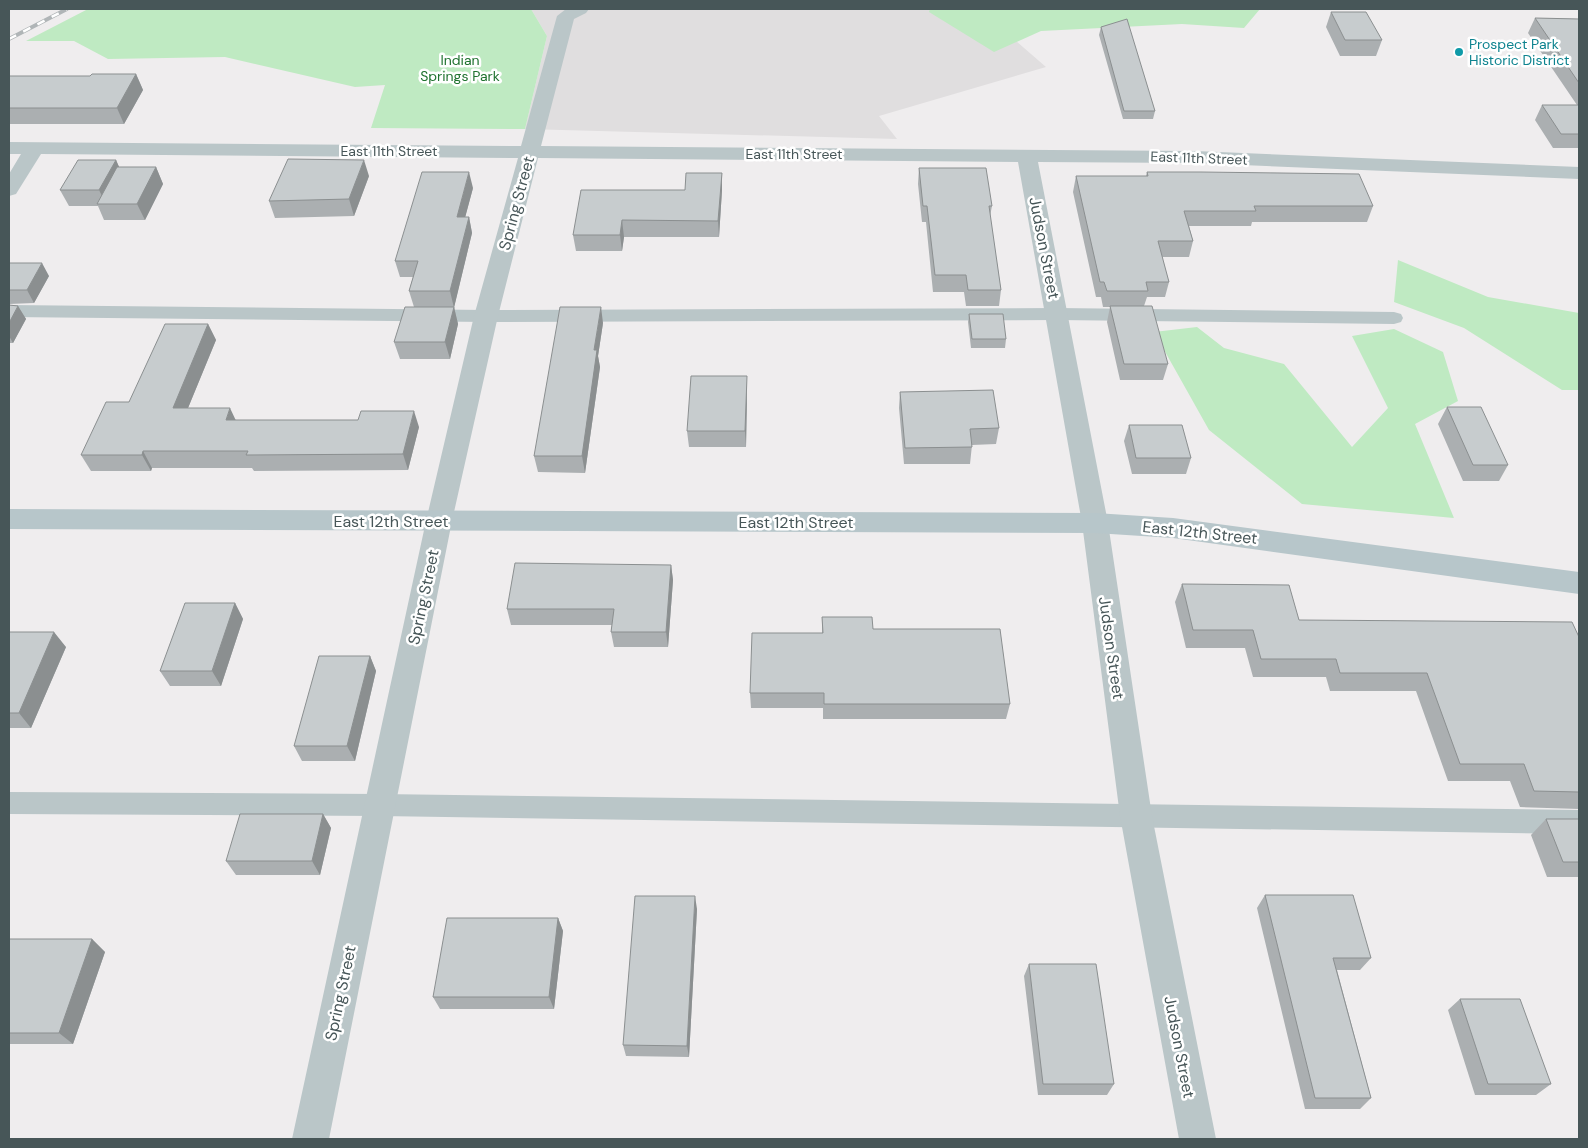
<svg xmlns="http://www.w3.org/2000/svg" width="1588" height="1148" font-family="'DM Sans',sans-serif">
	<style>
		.education { fill: #e0dedf }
		.green { fill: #bfeac2 }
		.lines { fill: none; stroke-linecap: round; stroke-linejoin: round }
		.lane { fill: #bac6c8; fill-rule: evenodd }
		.street { fill: #bac6c8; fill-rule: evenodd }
		.secondary { fill: #b7c6ca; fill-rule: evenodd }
		.rail-casing { stroke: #b0b5b7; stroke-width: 4 }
		.rail { stroke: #fff; stroke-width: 2.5; stroke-dasharray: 8; stroke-linecap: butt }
		.wall { fill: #abafb1 }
		.shaded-wall { fill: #8b8f90 }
		.building { fill: #c7ccce; stroke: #8b8f90 }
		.culture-dot { fill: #0f9aa8; stroke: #fff; stroke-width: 2 }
		.labels { text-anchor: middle; stroke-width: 5; stroke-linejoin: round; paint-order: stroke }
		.far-culture-label { font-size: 14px; fill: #0d838f; stroke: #fff; text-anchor: start }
		.far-park-label { font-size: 14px; fill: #1f722f; stroke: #fff }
		.far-street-label { font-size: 14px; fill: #475658; stroke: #fff }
		.street-label { font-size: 16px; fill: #475658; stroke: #fff }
	</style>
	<rect width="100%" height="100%" fill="#efedee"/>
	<path class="education" d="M 531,9 L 979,9 L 1046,67 L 879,116 L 897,139 L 525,129 L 547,36 Z"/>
	<path class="green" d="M 88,9 L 531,9 L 547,36 L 525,129 L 371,128 L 385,85 L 355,87 L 225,57 L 108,59 L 74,41 L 26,41 Z
		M 930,9 L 1260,9 L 1244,28 L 1182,24 L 1041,31 L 994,52 L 929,12 Z
		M 1398,260 L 1488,297 L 1579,313 L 1579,390 L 1562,390 L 1464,328 L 1394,302 Z
		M 1197,327 L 1224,348 L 1284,364 L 1352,447 L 1388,408 L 1352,336 L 1394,329 L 1443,352 L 1458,401 L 1415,424 L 1454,518 L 1302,504 L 1209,430 L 1154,332 Z"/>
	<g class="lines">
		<path class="lane" d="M 9,305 L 486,310 L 1057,308 L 1394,312 L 1401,314 L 1403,318 L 1401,322 L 1394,324 L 1057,320 L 486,322 L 9,317 Z
			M 9,792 L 380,794 L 1579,810 L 1579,834 L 380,816 L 9,814 Z"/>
		<path class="street" d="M 566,9 L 589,9 L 586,13 L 574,19 L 541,146 L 1195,151 L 1579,167 L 1579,179 L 1195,163 L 1038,162 L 1108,523 L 1152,816 L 1216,1139 L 1179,1139 L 1120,816 L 1082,523 L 1018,162 L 538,158 L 498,316 L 452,521 L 329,1139 L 292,1139 L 426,521 L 474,316 L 518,158 L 41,154 L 16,194 L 9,196 L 9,174 L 21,154 L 9,154 L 9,142 L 521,146 L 557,16 Z"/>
		<path class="secondary" d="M 9,509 L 1095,513 L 1173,518 L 1579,572 L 1579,594 L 1173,538 L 1095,533 L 9,529 Z"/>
		<defs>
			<path id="rail" d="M 9,39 L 67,9"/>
		</defs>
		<use href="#rail" class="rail-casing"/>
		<use href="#rail" class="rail"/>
	</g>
	<path class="wall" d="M 1331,12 L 1382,40 L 1376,56 L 1340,56 L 1326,27 Z
		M 1535,18 L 1579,19 L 1579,148 L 1553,148 L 1535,120 L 1542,105 L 1577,105 L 1528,33 Z
		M 1101,27 L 1155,111 L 1153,119 L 1123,119 L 1099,35 Z
		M 136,74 L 143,90 L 124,124 L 9,124 L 9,76 L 90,76 Z
		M 116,160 L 119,167 L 156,167 L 163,184 L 145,220 L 104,220 L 98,206 L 69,206 L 60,190 Z
		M 919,168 L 992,206 L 990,216 L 1001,290 L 999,306 L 966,306 L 964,292 L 933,292 L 926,222 L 922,222 L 918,184 Z
		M 1147,172 L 1373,206 L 1367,222 L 1252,222 L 1251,226 L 1189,226 L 1193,241 L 1189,257 L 1162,257 L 1169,282 L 1165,297 L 1147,297 L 1144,306 L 1168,364 L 1163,380 L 1120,380 L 1107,322 L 1110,307 L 1103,307 L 1101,297 L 1096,297 L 1073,192 L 1076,176 L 1146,176 Z
		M 722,173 L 722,190 L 719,237 L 624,237 L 622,251 L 576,251 L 573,235 L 685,190 Z
		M 369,176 L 354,216 L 275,218 L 269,201 Z
		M 473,188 L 465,217 L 469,217 L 472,233 L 454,307 L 458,324 L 450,359 L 400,359 L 394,342 L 414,307 L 409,291 L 413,277 L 400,277 L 395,261 Z
		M 9,263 L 49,276 L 34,303 L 9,304 Z
		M 9,305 L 18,306 L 26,319 L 13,343 L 9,343 Z
		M 969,314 L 1006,339 L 1005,348 L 971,348 L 968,322 Z
		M 603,323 L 598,356 L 600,367 L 585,473 L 538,472 L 534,456 Z
		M 208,324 L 216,340 L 188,408 L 236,420 L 419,427 L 408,470 L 254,471 L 252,468 L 152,468 L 151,471 L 91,471 L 81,455 L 129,402 Z
		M 900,392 L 999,428 L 996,444 L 972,445 L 970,464 L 904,464 L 899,408 Z
		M 747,393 L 746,447 L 689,447 L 687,431 Z
		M 1447,407 L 1508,465 L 1499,481 L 1463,481 L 1438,424 Z
		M 1129,425 L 1191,458 L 1186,474 L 1132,474 L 1124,441 Z
		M 671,565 L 673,580 L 668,647 L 614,647 L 611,632 L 612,625 L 511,625 L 507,609 Z
		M 1182,584 L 1299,620 L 1579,637 L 1579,809 L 1520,807 L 1510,781 L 1448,781 L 1416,691 L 1330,691 L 1326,677 L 1253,677 L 1245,648 L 1186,648 L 1175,602 Z
		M 235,603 L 243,619 L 221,686 L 170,686 L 160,671 Z
		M 822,617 L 873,629 L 1010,704 L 1006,719 L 823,719 L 823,708 L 751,708 L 750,693 L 822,633 Z
		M 9,632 L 66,647 L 31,728 L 9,728 Z
		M 370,656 L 376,671 L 355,761 L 302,761 L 294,746 Z
		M 323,814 L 331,828 L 320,875 L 236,875 L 226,861 Z
		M 1546,819 L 1579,819 L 1579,877 L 1547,877 L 1531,835 Z
		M 1265,895 L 1371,958 L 1360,970 L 1337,970 L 1371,1098 L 1360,1109 L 1305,1109 L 1257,908 Z
		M 697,909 L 689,1057 L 626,1056 L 623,1045 Z
		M 558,918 L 563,931 L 554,1009 L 440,1009 L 433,997 Z
		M 9,939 L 92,939 L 105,952 L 73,1044 L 9,1044 Z
		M 1029,964 L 1114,1084 L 1107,1095 L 1038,1095 L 1024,976 Z
		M 1460,999 L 1551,1084 L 1536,1095 L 1475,1095 L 1448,1010 Z"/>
	<path class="shaded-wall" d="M 136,74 L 143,90 L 124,124 L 117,108 Z
		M 116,160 L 123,176 L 106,204 L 99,190 Z
		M 364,160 L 369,176 L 354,216 L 349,199 Z
		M 156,167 L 163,184 L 145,220 L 137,204 Z
		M 469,172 L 473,188 L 461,233 L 457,217 Z
		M 722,173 L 722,190 L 719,237 L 718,221 Z
		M 469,217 L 472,233 L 454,308 L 450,291 Z
		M 622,220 L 624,237 L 622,251 L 620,235 Z
		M 42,263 L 49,276 L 34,303 L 27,290 Z
		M 18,306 L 26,319 L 13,343 L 9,336 L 9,323 Z
		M 454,307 L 458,324 L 450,359 L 445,342 Z
		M 601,307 L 603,323 L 598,356 L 600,367 L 585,473 L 582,456 L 594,350 Z
		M 208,324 L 216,340 L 181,425 L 173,408 Z
		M 747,376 L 747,393 L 746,447 L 745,431 Z
		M 230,408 L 238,425 L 226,420 Z
		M 414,411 L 419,427 L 408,470 L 403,454 Z
		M 143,451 L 152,468 L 151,471 L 142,455 Z
		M 671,565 L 673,580 L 668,647 L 666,632 Z
		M 235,603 L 243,619 L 221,686 L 212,671 Z
		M 54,632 L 66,647 L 31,728 L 19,713 Z
		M 370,656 L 376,671 L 355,761 L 347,746 Z
		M 323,814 L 331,828 L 320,875 L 312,861 Z
		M 695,896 L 697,909 L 689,1057 L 687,1046 Z
		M 558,918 L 563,931 L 554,1009 L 549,997 Z
		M 92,939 L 105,952 L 73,1044 L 59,1033 Z"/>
	<path class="building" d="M 1331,12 L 1366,12 L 1382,40 L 1345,40 Z
		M 1535,18 L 1579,19 L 1579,83 Z
		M 1127,19 L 1155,111 L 1124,111 L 1101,27 Z
		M 92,74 L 136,74 L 117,108 L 9,108 L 9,76 L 90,76 Z
		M 1542,105 L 1579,105 L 1579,134 L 1561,134 Z
		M 288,159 L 364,160 L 349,199 L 269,201 Z
		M 78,160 L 116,160 L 99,190 L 60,190 Z
		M 117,167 L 156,167 L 137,204 L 97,204 Z
		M 919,168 L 986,168 L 992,206 L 989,206 L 1001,290 L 968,290 L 966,275 L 935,275 L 927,206 L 923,206 Z
		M 422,172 L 469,172 L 457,217 L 469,217 L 450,291 L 409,291 L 418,261 L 395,261 Z
		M 1147,172 L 1201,172 L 1359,174 L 1373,206 L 1254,206 L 1256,211 L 1184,211 L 1193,241 L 1158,241 L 1169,282 L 1146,282 L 1148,291 L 1107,291 L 1104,282 L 1100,282 L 1076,176 L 1148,176 Z
		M 686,173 L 722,173 L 718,221 L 622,220 L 620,235 L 573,235 L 581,190 L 685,190 Z
		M 9,263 L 42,263 L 27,290 L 9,290 Z
		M 9,305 L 18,306 L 9,323 Z
		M 1110,306 L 1152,306 L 1168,364 L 1124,364 Z
		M 405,307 L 454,307 L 445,342 L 394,342 Z
		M 560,307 L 601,307 L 594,350 L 597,350 L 582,456 L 534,456 Z
		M 969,314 L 1003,314 L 1006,339 L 972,339 Z
		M 165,324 L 208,324 L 173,408 L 230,408 L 226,420 L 358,420 L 361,411 L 414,411 L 403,454 L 246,455 L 248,451 L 143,451 L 142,455 L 81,455 L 106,402 L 129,402 Z
		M 691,376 L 747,376 L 745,431 L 687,431 Z
		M 993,390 L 999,428 L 970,429 L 972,447 L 905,448 L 900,392 Z
		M 1447,407 L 1481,407 L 1508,465 L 1473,465 Z
		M 1129,425 L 1182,425 L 1191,458 L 1136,458 Z
		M 515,563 L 671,565 L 666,632 L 611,632 L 614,609 L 507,609 Z
		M 1182,584 L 1289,585 L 1299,620 L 1572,622 L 1579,637 L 1579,792 L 1534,791 L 1524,764 L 1460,764 L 1427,673 L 1340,673 L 1336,659 L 1261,659 L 1253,630 L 1193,630 Z
		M 185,603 L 235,603 L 212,671 L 160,671 Z
		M 822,617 L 872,617 L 873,629 L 1000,629 L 1010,704 L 824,704 L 824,693 L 750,693 L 752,633 L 823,633 Z
		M 9,632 L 54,632 L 19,713 L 9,713 Z
		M 319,656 L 370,656 L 347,746 L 294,746 Z
		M 240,814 L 323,814 L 312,861 L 226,861 Z
		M 1546,819 L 1579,819 L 1579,862 L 1563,862 Z
		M 1265,895 L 1353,895 L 1371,958 L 1333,958 L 1371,1098 L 1315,1098 Z
		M 635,896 L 695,896 L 687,1046 L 623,1045 Z
		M 447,918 L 558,918 L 549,997 L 433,997 Z
		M 9,939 L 92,939 L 59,1033 L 9,1033 Z
		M 1029,964 L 1096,964 L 1114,1084 L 1043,1084 Z
		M 1460,999 L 1520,999 L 1551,1084 L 1488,1084 Z"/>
	<circle class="culture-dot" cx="1459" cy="52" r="5"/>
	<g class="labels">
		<g class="far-culture-label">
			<text x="1469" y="49">Prospect Park<tspan x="1469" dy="16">Historic District</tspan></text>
		</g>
		<g class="far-park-label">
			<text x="460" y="65">Indian<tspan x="460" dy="16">Springs Park</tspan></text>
		</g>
		<g class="far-street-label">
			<text x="389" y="156">East 11th Street</text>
			<text x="794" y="159">East 11th Street</text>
			<text transform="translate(1199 158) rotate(2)" y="5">East 11th Street</text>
		</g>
		<g class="street-label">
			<text transform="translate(516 203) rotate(-75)" y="6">Spring Street</text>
			<text transform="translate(1045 248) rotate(79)" y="6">Judson Street</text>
			<text x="391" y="527">East 12th Street</text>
			<text x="796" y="528">East 12th Street</text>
			<text transform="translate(1200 532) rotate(6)" y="6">East 12th Street</text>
			<text transform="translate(423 597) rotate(-78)" y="6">Spring Street</text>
			<text transform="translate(1112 648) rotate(82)" y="6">Judson Street</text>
			<text transform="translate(340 993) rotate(-78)" y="6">Spring Street</text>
			<text transform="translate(1180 1047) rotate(79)" y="6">Judson Street</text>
		</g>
	</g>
	<rect width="1588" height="1148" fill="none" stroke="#475658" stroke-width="20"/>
</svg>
